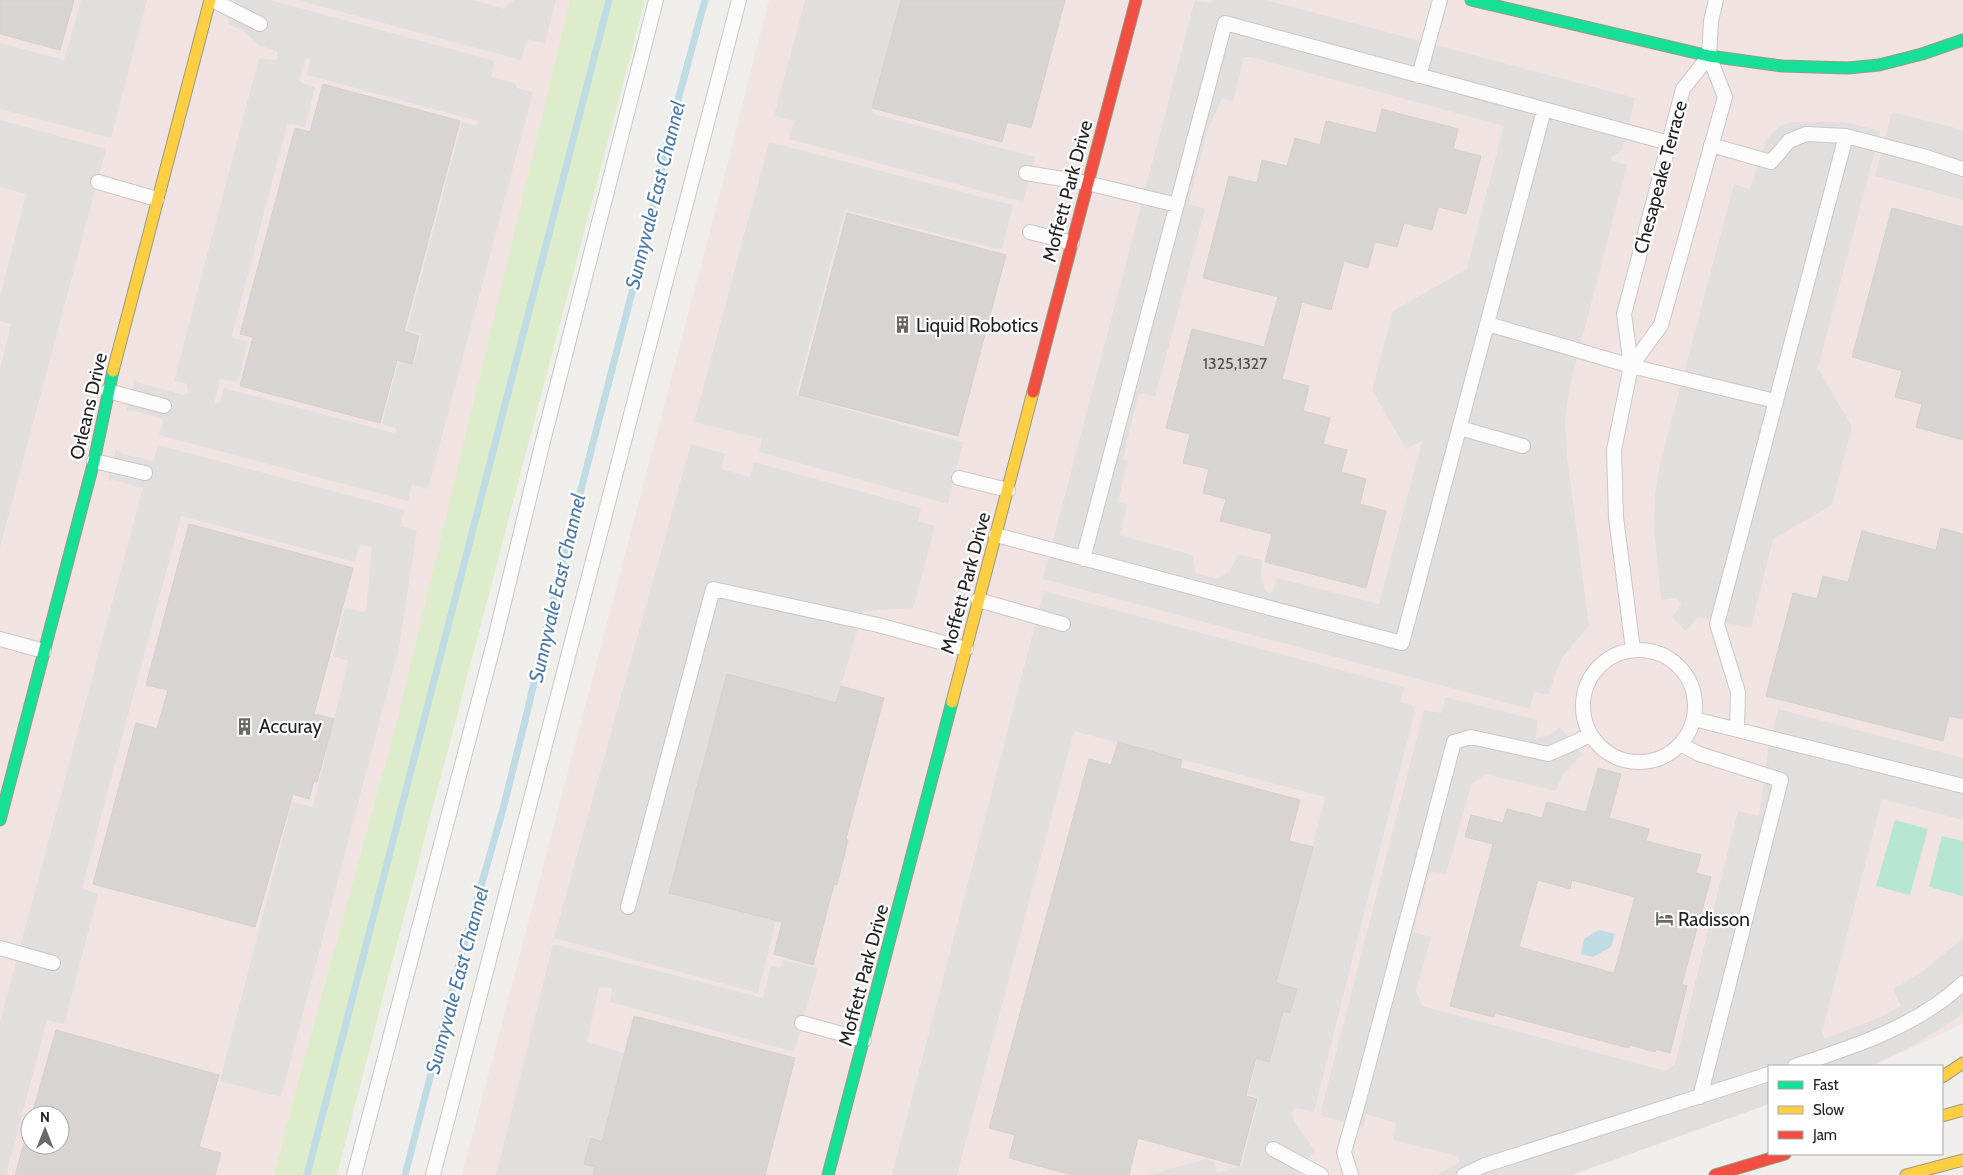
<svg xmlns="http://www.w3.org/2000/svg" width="1963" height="1175" font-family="Cabin,sans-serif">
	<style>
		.commercial { fill: #f1e3e1; fill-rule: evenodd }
		.grass { fill: #ddeccb }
		.pitch { fill: #b7e6d2 }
		.parking { fill: #e0dfde; fill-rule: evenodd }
		.water { fill: #bfdbe3 }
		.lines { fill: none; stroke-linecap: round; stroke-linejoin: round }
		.stream { stroke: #bfdbe3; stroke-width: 7 }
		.building { fill: #d7d4d2; stroke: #d3d0cc; fill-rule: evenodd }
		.lane-casing { stroke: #c9c8c7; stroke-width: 16 }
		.fast-casing { stroke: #999a82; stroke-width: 13 }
		.slow-casing { stroke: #999a82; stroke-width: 13 }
		.jam-casing { stroke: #999a82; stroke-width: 13 }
		.lane { stroke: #fdfcfc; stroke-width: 14 }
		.fast { stroke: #16e098; stroke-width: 11 }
		.slow { stroke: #ffcf43; stroke-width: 11 }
		.jam { stroke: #f24e42; stroke-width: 11 }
		.labels { text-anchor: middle; stroke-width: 4.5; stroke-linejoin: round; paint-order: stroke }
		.number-label { font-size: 16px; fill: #4f4e4e }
		.street-label { font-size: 19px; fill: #222; stroke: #fff }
		.poi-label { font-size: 19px; fill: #222; stroke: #fff; text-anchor: start }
		.water-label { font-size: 20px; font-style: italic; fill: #4a7aab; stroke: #fff }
	</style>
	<rect width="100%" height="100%" fill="#f0eeeb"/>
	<path class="commercial" d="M 0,0 L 570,0 L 396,724 L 293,1100 L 274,1175 L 0,1175 ZM 30,1115 L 60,1115 L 60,1145 L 30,1145 Z
		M 769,0 L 1963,0 L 1963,1024 L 1873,1066 L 1769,1066 L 1515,1175 L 462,1175 L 721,189 Z"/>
	<path class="grass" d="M 570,0 L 645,0 L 383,997 L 337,1175 L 274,1175 L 293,1100 L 396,724 Z"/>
	<path class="pitch" d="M 1895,820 L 1928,829 L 1910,895 L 1876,886 Z
		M 1942,836 L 1963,841 L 1963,896 L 1929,887 Z"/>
	<path class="parking" d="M 81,0 L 147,0 L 111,138 L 0,109 L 0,43 L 64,60 Z
		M 235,0 L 270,0 L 495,61 L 491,77 L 515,83 L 517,88 L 533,92 L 428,489 L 412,485 L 408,501 L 159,435 L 163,422 L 162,419 L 132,410 L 126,411 L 135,379 L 139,383 L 184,395 L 188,393 L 187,384 L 174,381 L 259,58 L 275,60 L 277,58 L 277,52 L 274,50 L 258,45 L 244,31 L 228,24 ZM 306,58 L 310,59 L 310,61 L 307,75 L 478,121 L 477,126 L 462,122 L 407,330 L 422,334 L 414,362 L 399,358 L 382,424 L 395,428 L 396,432 L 394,433 L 224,388 L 220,402 L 215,403 L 215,400 L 220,379 L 238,382 L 248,341 L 233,338 L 232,335 L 287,125 L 292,124 L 305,127 L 315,87 L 302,83 L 299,80 Z
		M 297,0 L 473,0 L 504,9 L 514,0 L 556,0 L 545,43 L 527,39 L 521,60 Z
		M 805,0 L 900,0 L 872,110 L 874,114 L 1035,157 L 1023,202 L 789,139 L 794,121 L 774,116 Z
		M 1195,0 L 1210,3 L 1213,0 L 1266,0 L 1635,98 L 1622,150 L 1611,158 L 1612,161 L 1627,165 L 1570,385 L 1565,418 L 1567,457 L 1589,626 L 1562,658 L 1555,674 L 1549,695 L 1534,692 L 1530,709 L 1043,579 ZM 1244,57 L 1251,57 L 1504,126 L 1467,269 L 1393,311 L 1372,390 L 1406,449 L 1422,441 L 1379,604 L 1277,578 L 1272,593 L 1268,592 L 1265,590 L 1261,575 L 1262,560 L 1238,554 L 1230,571 L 1217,579 L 1196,573 L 1192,555 L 1120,535 L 1127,504 L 1118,502 L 1127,461 L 1123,459 L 1138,395 L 1142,393 L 1155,397 L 1205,209 L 1188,204 L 1208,129 L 1222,99 L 1233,101 Z
		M 1892,112 L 1963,130 L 1963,200 L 1875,176 Z
		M 0,120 L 106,149 L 0,547 L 0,369 L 11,324 L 0,321 L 0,297 L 26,194 L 0,187 Z
		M 1792,122 L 1846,122 L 1880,131 L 1818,368 L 1852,427 L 1832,505 L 1773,539 L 1751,628 L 1698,617 L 1686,631 L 1672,617 L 1682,604 L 1676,598 L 1661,600 L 1654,527 L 1655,495 L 1659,468 L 1734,184 L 1750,189 L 1766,140 L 1780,126 Z
		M 769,142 L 1013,205 L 1002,250 L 845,210 L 796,395 L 963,442 L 948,504 L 759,452 L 762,439 L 694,422 Z
		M 691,444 L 725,454 L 721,469 L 750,477 L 754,462 L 921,508 L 918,521 L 935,526 L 913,608 L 863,611 L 836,703 L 727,674 L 669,892 L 776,921 L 758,993 L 554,938 Z
		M 158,445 L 404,510 L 400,526 L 417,531 L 399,647 L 281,1097 L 220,1081 L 292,802 L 313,807 L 348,661 L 333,656 L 345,607 L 362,612 L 366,611 L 372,547 L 360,544 L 355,562 L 181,516 L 82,888 L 98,894 L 64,1024 L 47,1020 L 6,1175 L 0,1175 L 0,1022 L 143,488 L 114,480 L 108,481 L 116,449 L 123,454 L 153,461 Z
		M 1044,591 L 1404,687 L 1400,702 L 1416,706 L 1314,1112 L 1298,1108 L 1294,1109 L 1292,1113 L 1293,1120 L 1315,1151 L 1295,1175 L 1149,1175 L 1206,1159 L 1214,1161 L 1217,1173 L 1241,1166 L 1259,1098 L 1248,1094 L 1325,797 L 1074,731 L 957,1175 L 892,1175 Z
		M 1446,697 L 1538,720 L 1535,739 L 1550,735 L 1560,727 L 1583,754 L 1562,776 L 1556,791 L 1485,774 L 1471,785 L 1446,874 L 1430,871 L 1413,932 L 1431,937 L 1416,991 L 1422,1006 L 1666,1071 L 1675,1064 L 1738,811 L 1759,816 L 1768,751 L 1778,709 L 1963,758 L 1963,820 L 1882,799 L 1822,1032 L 1825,1039 L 1883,1016 L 1901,1006 L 1893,989 L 1922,972 L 1963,938 L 1963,1014 L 1914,1045 L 1870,1066 L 1769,1066 L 1769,1104 L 1572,1175 L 1436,1175 L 1460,1162 L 1457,1156 L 1393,1140 L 1396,1123 L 1366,1114 L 1363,1128 L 1320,1115 L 1424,710 L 1441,713 Z
		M 553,944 L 763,998 L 771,966 L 781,968 L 783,960 L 818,968 L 794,1052 L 610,1002 L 612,989 L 607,987 L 599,988 L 587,1042 L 624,1053 L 602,1142 L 590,1139 L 584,1164 L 595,1167 L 593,1175 L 496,1175 Z"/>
	<path class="water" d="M 1599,930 L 1615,934 L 1611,947 L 1593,957 L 1581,954 L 1584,939 Z"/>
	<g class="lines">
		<path class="stream" d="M 307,1175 L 609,0
			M 405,1175 L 461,956 L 503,809 L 525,721 L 563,559 L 645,242 L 672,122 L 705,0"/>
	</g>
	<path class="building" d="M 0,0 L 74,0 L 60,50 L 0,34 Z
		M 901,0 L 1065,0 L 1031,128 L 1007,122 L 1002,142 L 872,108 Z
		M 323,84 L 460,121 L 404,331 L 419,336 L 412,364 L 397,360 L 380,423 L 240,386 L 253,337 L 240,334 L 295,128 L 310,132 Z
		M 1382,109 L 1458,129 L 1453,149 L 1481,156 L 1466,214 L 1438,207 L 1432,230 L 1404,223 L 1397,247 L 1375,242 L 1368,268 L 1344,261 L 1331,310 L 1302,302 L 1282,379 L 1309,386 L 1303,411 L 1330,418 L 1323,444 L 1347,450 L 1341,472 L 1366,479 L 1360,504 L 1386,511 L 1366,588 L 1265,562 L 1272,534 L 1220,521 L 1226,499 L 1203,493 L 1209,469 L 1183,463 L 1190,434 L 1166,428 L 1192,329 L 1264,347 L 1278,297 L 1203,278 L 1229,176 L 1257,183 L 1262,160 L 1287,166 L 1295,138 L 1320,145 L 1326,121 L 1376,133 Z
		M 1892,208 L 1963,227 L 1963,440 L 1916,427 L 1922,404 L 1895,397 L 1902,371 L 1852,357 Z
		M 847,213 L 1006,255 L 958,436 L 799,395 Z
		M 189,524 L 353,568 L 314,714 L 334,719 L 317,782 L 314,781 L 309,799 L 293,794 L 255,927 L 93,884 L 136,723 L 157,729 L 168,690 L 146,685 Z
		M 1941,528 L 1963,534 L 1963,719 L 1949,716 L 1943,741 L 1766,696 L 1793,593 L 1817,599 L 1823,576 L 1848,582 L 1862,531 L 1936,550 Z
		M 727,674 L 836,703 L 841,686 L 884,698 L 846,839 L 848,840 L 837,885 L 834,884 L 813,965 L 774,954 L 782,922 L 669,893 Z
		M 1118,742 L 1182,760 L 1180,768 L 1300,800 L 1289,841 L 1313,847 L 1276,983 L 1297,989 L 1290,1013 L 1283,1011 L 1269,1062 L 1256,1058 L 1246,1096 L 1257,1099 L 1239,1166 L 1138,1138 L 1129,1175 L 1072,1175 L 1009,1158 L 1015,1135 L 989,1128 L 1089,759 L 1111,765 Z
		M 1598,768 L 1621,774 L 1609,818 L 1649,829 L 1646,841 L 1701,855 L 1696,873 L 1711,877 L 1682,984 L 1687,986 L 1670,1053 L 1656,1049 L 1655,1052 L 1630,1045 L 1629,1048 L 1495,1013 L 1494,1017 L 1450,1006 L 1493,844 L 1465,837 L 1471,815 L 1503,823 L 1507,809 L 1542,818 L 1547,802 L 1586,812 ZM 1538,880 L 1570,889 L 1572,880 L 1635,897 L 1614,973 L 1519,947 Z
		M 634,1016 L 795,1058 L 765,1175 L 593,1175 L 595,1167 L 584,1164 L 591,1138 L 602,1142 Z
		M 56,1030 L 219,1075 L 199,1147 L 221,1153 L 215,1175 L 15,1175 L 30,1122 L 30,1145 L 60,1145 L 60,1115 L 32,1115 Z"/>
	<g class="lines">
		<defs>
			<path id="lane" d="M 212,0 L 260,24
				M 1419,76 L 1440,0
				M 1711,145 L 1771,162 L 1789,141 L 1806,134 L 1846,136 L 1926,157 L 1963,169
				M 1026,173 L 1087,183 L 1177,205
				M 98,182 L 157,199
				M 1030,232 L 1072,243
				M 1488,324 L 1631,366 L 1775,401
				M 1631,366 L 1661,325 L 1725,97 L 1709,56 L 1711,21 L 1716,0
				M 108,391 L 164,406
				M 1460,428 L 1523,446
				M 94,461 L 145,473
				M 959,478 L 1008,490
				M 996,535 L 1402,643 L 1544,110
				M 1083,559 L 1225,23 L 1669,143
				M 978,600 L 1063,624
				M 0,639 L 44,651
				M 1633,650 L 1616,517 L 1614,450 L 1631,366 L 1624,314 L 1683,89 L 1709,56
				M1583 706a56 56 0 1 1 112 0a56 56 0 1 1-112 0Z
				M 1694,719 L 1963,786
				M 1737,729 L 1738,692 L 1717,624 L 1846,136
				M 1680,744 L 1699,754 L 1781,780 L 1700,1097
				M 628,907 L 713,589 L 878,625 L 966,649
				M 0,948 L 53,963
				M 802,1023 L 864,1040
				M 1795,1066 C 1853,1047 1918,1026 1963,983
				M 1273,1149 L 1321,1175
				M 354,1175 L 495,639 L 542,445 L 656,0
				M 433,1175 L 739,0
				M 1351,1175 L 1344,1152 L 1359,1100 L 1454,742 L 1471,737 L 1548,754 L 1578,741 L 1590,734
				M 1464,1175 L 1485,1165 L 1769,1074"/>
			<path id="fast" d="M 1471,0 L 1709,56 L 1782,66 L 1848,68 L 1879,65 L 1922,54 L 1963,40
				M 0,820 L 94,461 L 113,371
				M 828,1175 L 952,702"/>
			<path id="slow" d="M 113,371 L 210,0
				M 952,702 L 1033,392
				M 1942,1077 L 1963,1063
				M 1942,1116 L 1963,1110
				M 1906,1175 L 1963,1160"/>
			<path id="jam" d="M 1033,392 L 1136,0
				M 1715,1175 L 1785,1154"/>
		</defs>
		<use href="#lane" class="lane-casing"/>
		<use href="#fast" class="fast-casing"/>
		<use href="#slow" class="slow-casing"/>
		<use href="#jam" class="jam-casing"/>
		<use href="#lane" class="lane"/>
		<use href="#fast" class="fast"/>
		<use href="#slow" class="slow"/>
		<use href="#jam" class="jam"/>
	</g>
	<defs>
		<symbol id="building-bare" viewBox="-9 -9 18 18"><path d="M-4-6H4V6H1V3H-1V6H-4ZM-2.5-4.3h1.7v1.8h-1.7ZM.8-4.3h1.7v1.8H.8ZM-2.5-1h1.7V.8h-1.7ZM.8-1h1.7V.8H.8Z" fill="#6a6968" stroke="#fff" stroke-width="2.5" paint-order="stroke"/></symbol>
		<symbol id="hotel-bare" viewBox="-9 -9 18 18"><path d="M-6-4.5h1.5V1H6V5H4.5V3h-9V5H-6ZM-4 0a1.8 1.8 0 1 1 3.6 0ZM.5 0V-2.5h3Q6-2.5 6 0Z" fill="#6a6968" stroke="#fff" stroke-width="2.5" paint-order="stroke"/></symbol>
	</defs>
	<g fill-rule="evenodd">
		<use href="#building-bare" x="890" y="312" width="25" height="25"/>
		<use href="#building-bare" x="232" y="714" width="25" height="25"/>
		<use href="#hotel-bare" x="1652" y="906" width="25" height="25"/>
	</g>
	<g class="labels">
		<g class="number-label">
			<text x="1235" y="369">1325,1327</text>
		</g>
		<g class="street-label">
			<text transform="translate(1660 177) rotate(-75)" y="7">Chesapeake Terrace</text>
			<text transform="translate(1067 191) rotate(-75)" y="7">Moffett Park Drive</text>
			<text transform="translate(88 406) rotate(-77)" y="7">Orleans Drive</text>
			<text transform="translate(965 583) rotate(-75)" y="7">Moffett Park Drive</text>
			<text transform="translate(863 975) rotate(-75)" y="7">Moffett Park Drive</text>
		</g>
		<g class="poi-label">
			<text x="916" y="332">Liquid Robotics</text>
			<text x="259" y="733">Accuray</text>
			<text x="1678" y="926">Radisson</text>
		</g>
		<g class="water-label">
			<text transform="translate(655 195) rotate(-76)" y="7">Sunnyvale East Channel</text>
			<text transform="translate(557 588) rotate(-77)" y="7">Sunnyvale East Channel</text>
			<text transform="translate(457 980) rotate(-75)" y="7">Sunnyvale East Channel</text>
		</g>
	</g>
	<rect x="1768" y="1065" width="175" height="90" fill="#ffffff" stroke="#a7a7a7"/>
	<rect x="1778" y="1081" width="25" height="8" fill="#16e098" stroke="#a7a7a7"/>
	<text x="1813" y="1090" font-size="15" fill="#222222">Fast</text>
	<rect x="1778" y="1106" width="25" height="8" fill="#ffcf43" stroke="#a7a7a7"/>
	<text x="1813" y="1115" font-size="15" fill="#222222">Slow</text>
	<rect x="1778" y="1131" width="25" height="8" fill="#f24e42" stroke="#a7a7a7"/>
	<text x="1813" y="1140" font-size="15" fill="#222222">Jam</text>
	<g transform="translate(45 1130)"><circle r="24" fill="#ffffff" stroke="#a7a7a7"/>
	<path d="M0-4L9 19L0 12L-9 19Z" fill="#6a6968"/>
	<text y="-8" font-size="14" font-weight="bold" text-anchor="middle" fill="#222222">N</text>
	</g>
</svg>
